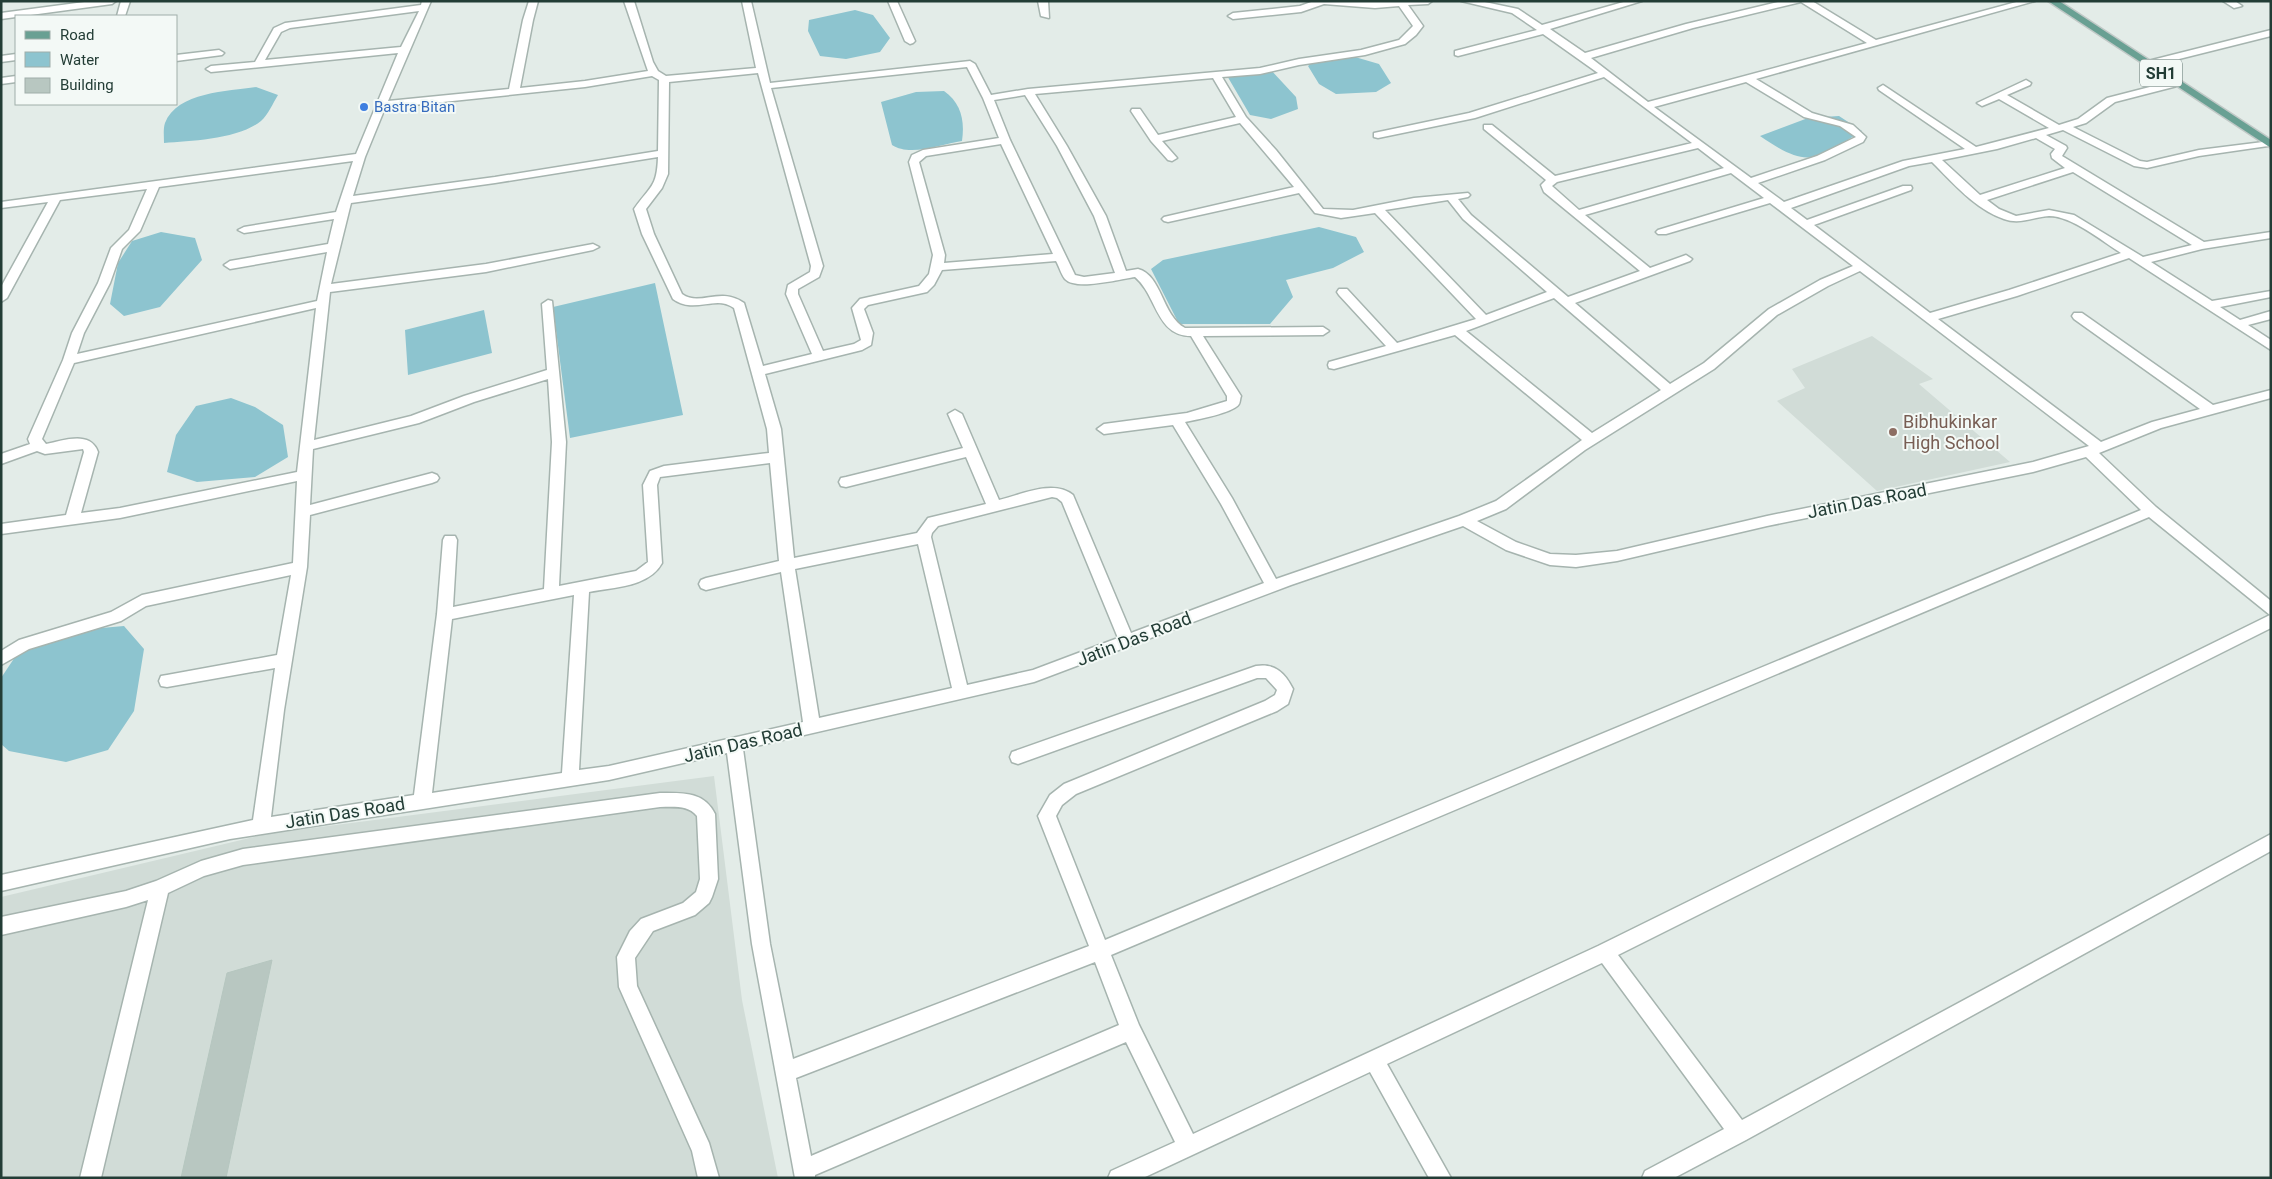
<svg xmlns="http://www.w3.org/2000/svg" width="2272" height="1179" font-family="Roboto,sans-serif">
	<style>
		.built { fill: #d1dcd7 }
		.water { fill: #8dc4cf }
		.building { fill: #b8c7c1; stroke: #b5c6bf }
		.lines { fill: none; stroke-linecap: round; stroke-linejoin: round }
		.minor-casing { stroke: #a6b4af; stroke-width: 3 }
		.major-casing { stroke: #c1c9c7; stroke-width: 3 }
		.minor { fill: #fff; fill-rule: evenodd }
		.major { fill: #69a093; fill-rule: evenodd }
		.shop-dot { fill: #3f7fe0; stroke: #f3f9f6; stroke-width: 2 }
		.education-dot { fill: #8d6e63; stroke: #f3f9f6; stroke-width: 2 }
		.labels { text-anchor: middle; stroke-width: 4; stroke-linejoin: round; paint-order: stroke }
		.far-shop-label { font-size: 15px; fill: #366cbe; stroke: #f3f9f6; text-anchor: start }
		.shield { fill: #f3f9f6; stroke: #617570; stroke-width: 1 }
		.shield-label { font-size: 16px; font-weight: bold; fill: #233d36 }
		.education-label { font-size: 18px; fill: #785e54; stroke: #f3f9f6; text-anchor: start }
		.street-label { font-size: 18px; fill: #233d36; stroke: #f3f9f6 }
	</style>
	<rect width="100%" height="100%" fill="#e3ece8"/>
	<path class="built" d="M 1872,336 L 1933,379 L 1919,384 L 2010,462 L 1877,491 L 1777,401 L 1805,388 L 1792,369 Z
		M 714,776 L 742,1000 L 778,1178 L 1,1178 L 1,897 L 266,834 Z"/>
	<path class="water" d="M 855,10 L 873,15 L 890,38 L 880,52 L 846,59 L 820,56 L 808,31 L 809,20 Z
		M 1355,57 L 1379,64 L 1391,83 L 1376,92 L 1336,94 L 1319,84 L 1308,66 L 1315,60 Z
		M 1269,68 L 1296,97 L 1298,109 L 1271,119 L 1250,115 L 1226,74 Z
		M 256,87 L 278,95 C 273,103 268,115 261,121 C 239,139 192,141 164,143 C 164,137 163,129 165,123 C 177,92 228,91 256,87 Z
		M 944,91 C 961,103 965,120 962,141 C 942,144 910,157 892,145 L 881,102 L 916,92 Z
		M 1839,116 L 1862,131 C 1815,160 1809,170 1760,136 L 1808,118 Z
		M 1319,227 L 1356,237 L 1364,252 L 1333,268 L 1286,280 L 1293,297 L 1270,324 L 1179,324 L 1151,269 L 1163,260 Z
		M 161,232 L 195,238 L 202,260 L 160,307 L 124,316 L 110,304 L 118,263 L 132,241 Z
		M 655,283 L 683,415 L 570,438 L 553,307 Z
		M 484,310 L 492,353 L 408,375 L 405,330 Z
		M 231,398 L 255,407 L 283,425 L 288,457 L 255,477 L 197,482 L 167,472 L 176,435 L 196,406 Z
		M 124,626 L 144,649 L 134,711 L 108,750 L 66,762 L 9,751 L 1,744 L 1,678 L 21,648 L 67,631 Z"/>
	<path class="building" d="M 272,960 L 226,1178 L 181,1178 L 227,973 Z"/>
	<g class="lines">
		<defs>
			<path id="minor" d="M 92,1 L 116,1 L 112,4 L 1,19 L 1,13 Z
				M 121,1 L 130,1 L 125,16 L 117,16 Z
				M 422,1 L 431,1 L 388,101 L 509,89 L 523,20 L 529,1 L 538,1 L 533,20 L 520,88 L 585,81 L 648,71 L 624,1 L 634,1 L 653,62 L 658,71 L 666,76 L 756,68 L 742,1 L 751,1 L 770,83 L 970,61 L 975,64 L 991,95 L 1028,89 L 1260,68 L 1299,59 L 1361,50 L 1399,40 L 1413,26 L 1399,6 L 1375,8 L 1324,4 L 1301,12 L 1233,19 L 1228,16 L 1233,13 L 1300,6 L 1314,1 L 1432,1 L 1428,4 L 1408,5 L 1423,26 L 1416,35 L 1405,44 L 1365,55 L 1299,65 L 1260,74 L 1222,77 L 1246,117 L 1276,150 L 1323,209 L 1353,210 L 1414,198 L 1468,193 L 1470,195 L 1468,197 L 1458,199 L 1471,215 L 1568,297 L 1640,271 L 1544,192 L 1541,185 L 1546,180 L 1484,129 L 1484,125 L 1492,125 L 1555,176 L 1692,143 L 1604,77 L 1475,118 L 1378,138 L 1374,137 L 1374,133 L 1469,113 L 1598,73 L 1543,34 L 1458,56 L 1455,55 L 1455,51 L 1537,30 L 1512,13 L 1461,1 L 1480,1 L 1518,9 L 1542,25 L 1627,1 L 1642,1 L 1550,29 L 1585,53 L 1686,24 L 1782,1 L 1812,1 L 1876,40 L 2020,1 L 2035,1 L 1756,79 L 1812,113 L 1853,125 L 1866,137 L 1863,142 L 1825,160 L 1758,183 L 1784,202 L 1903,161 L 1965,149 L 1879,90 L 1878,88 L 1883,85 L 1976,147 L 2049,128 L 1999,99 L 1982,106 L 1977,103 L 2026,80 L 2031,83 L 2030,85 L 2007,95 L 2059,125 L 2078,119 L 2107,98 L 2177,80 L 2181,81 L 2181,85 L 2115,102 L 2086,123 L 2073,127 L 2140,161 L 2147,162 L 2199,150 L 2271,141 L 2271,145 L 2268,146 L 2199,156 L 2147,168 L 2134,166 L 2063,130 L 2046,135 L 2066,146 L 2067,148 L 2062,156 L 2204,242 L 2271,232 L 2271,238 L 2202,249 L 2151,262 L 2212,301 L 2271,291 L 2271,297 L 2220,307 L 2240,320 L 2271,311 L 2271,319 L 2248,325 L 2271,340 L 2271,350 L 2129,258 L 2017,296 L 1938,319 L 2101,442 L 2152,422 L 2200,409 L 2074,319 L 2072,316 L 2074,313 L 2082,313 L 2213,405 L 2271,390 L 2271,398 L 2161,428 L 2099,453 L 2156,507 L 2271,601 L 2271,628 L 1618,955 L 1742,1120 L 2271,834 L 2271,851 L 1746,1140 L 1674,1178 L 1642,1178 L 1645,1171 L 1724,1129 L 1602,963 L 1387,1064 L 1451,1178 L 1429,1178 L 1370,1072 L 1143,1178 L 1108,1178 L 1111,1171 L 1175,1142 L 1126,1042 L 815,1175 L 815,1178 L 795,1178 L 752,944 L 727,753 L 609,780 L 230,839 L 1,891 L 1,875 L 253,820 L 275,668 L 167,687 L 161,686 L 159,681 L 161,676 L 167,675 L 277,655 L 291,575 L 146,606 L 121,621 L 29,649 L 1,665 L 1,651 L 19,640 L 111,612 L 142,595 L 293,563 L 297,481 L 120,518 L 1,534 L 1,524 L 66,515 L 84,452 L 83,449 L 45,454 L 37,451 L 1,464 L 1,454 L 30,444 L 28,439 L 63,360 L 72,333 L 98,283 L 111,248 L 129,230 L 147,189 L 60,200 L 7,298 L 1,302 L 1,287 L 48,202 L 1,208 L 1,202 L 356,154 L 398,53 L 211,72 L 206,69 L 211,66 L 255,62 L 274,28 L 285,23 L 421,5 ZM 1801,2 L 1867,43 L 1648,102 L 1591,58 L 1693,28 ZM 419,11 L 401,47 L 265,60 L 281,32 L 290,28 ZM 967,67 L 983,98 L 999,138 L 923,150 L 912,155 L 909,162 L 933,255 L 929,274 L 919,286 L 860,299 L 852,308 L 861,340 L 854,344 L 823,351 L 798,294 L 798,289 L 819,277 L 823,266 L 771,88 ZM 758,73 L 811,266 L 810,272 L 788,285 L 786,294 L 812,354 L 763,366 L 744,303 C 720,286 700,307 682,294 L 654,234 L 646,209 L 662,188 L 668,174 L 669,82 ZM 652,76 L 659,80 L 658,151 L 495,177 L 353,196 L 365,157 L 385,108 L 585,87 ZM 1213,78 L 1236,117 L 1158,135 L 1140,109 L 1132,109 L 1131,111 L 1151,141 L 1168,160 L 1172,161 L 1177,158 L 1162,141 L 1240,123 L 1294,187 L 1164,217 L 1162,219 L 1164,221 L 1168,222 L 1299,193 L 1315,213 L 1341,218 L 1375,213 L 1476,319 L 1397,343 L 1347,289 L 1339,289 L 1337,292 L 1339,295 L 1386,346 L 1329,362 L 1328,365 L 1329,368 L 1334,369 L 1455,335 L 1582,440 L 1496,501 L 1459,516 L 1276,579 L 1232,498 L 1185,422 C 1195,420 1234,413 1239,404 C 1240,403 1240,398 1241,396 L 1203,336 L 1323,335 L 1329,331 L 1323,327 L 1185,328 C 1162,316 1162,275 1138,269 L 1126,271 L 1106,216 L 1067,146 L 1035,94 ZM 1746,82 L 1804,117 L 1840,126 L 1856,137 L 1817,156 L 1751,178 L 1654,107 ZM 1025,95 L 1057,146 L 1094,216 L 1115,273 L 1084,277 L 1075,275 L 1010,140 L 994,100 ZM 2036,138 L 2055,149 L 2051,154 L 2052,158 L 2065,168 L 1980,195 L 1942,160 L 1997,149 ZM 1001,144 L 1053,254 L 944,263 L 945,255 L 919,162 L 926,156 ZM 1698,148 L 1724,168 L 1579,210 L 1552,186 L 1557,182 ZM 658,157 C 657,188 650,186 634,209 L 642,234 L 673,299 C 695,315 715,294 734,308 L 767,429 L 769,453 L 664,466 L 650,471 L 643,485 L 648,562 L 636,571 L 559,586 L 566,442 L 552,301 L 548,300 L 542,304 L 547,370 L 464,396 L 411,416 L 314,440 L 330,292 L 486,272 L 593,250 L 599,247 L 593,244 L 486,264 L 331,284 L 351,203 L 495,183 ZM 353,161 L 336,212 L 244,227 L 238,230 L 244,233 L 334,219 L 328,244 L 230,261 L 224,265 L 230,269 L 327,252 L 317,301 L 77,354 L 84,333 L 110,283 L 122,249 L 140,231 L 159,187 ZM 1932,162 C 1952,182 1976,210 2004,219 C 2020,225 2033,217 2049,216 C 2072,216 2102,241 2121,253 L 2009,290 L 1930,313 L 1814,225 L 1911,190 L 1912,188 L 1911,186 L 1903,186 L 1807,220 L 1791,208 L 1909,166 ZM 2073,172 L 2192,245 L 2143,257 L 2074,215 L 2049,210 L 2016,216 L 1999,209 L 1987,200 ZM 1731,173 L 1764,198 L 1658,230 L 1656,232 L 1658,234 L 1666,234 L 1770,203 L 1853,266 L 1820,280 L 1769,309 L 1704,363 L 1670,384 L 1575,303 L 1690,261 L 1692,259 L 1686,255 L 1650,268 L 1585,215 ZM 1448,200 L 1463,219 L 1547,292 L 1486,315 L 1385,210 ZM 1056,261 C 1059,266 1061,274 1065,279 C 1076,291 1120,279 1135,277 C 1157,295 1156,336 1191,336 L 1227,396 L 1227,401 L 1187,413 L 1104,424 L 1097,429 L 1104,434 L 1173,425 L 1221,504 L 1264,583 L 1131,633 L 1073,495 C 1053,479 1021,495 999,500 L 962,414 L 955,410 L 948,414 L 963,448 L 846,477 L 841,478 L 839,482 L 841,486 L 846,487 L 966,457 L 986,504 L 928,518 L 917,533 L 794,558 L 781,429 L 765,374 L 862,350 L 871,345 L 873,333 L 864,309 L 868,305 L 927,292 L 934,285 L 942,270 ZM 1860,271 L 2089,446 L 2033,462 L 1767,516 L 1617,551 L 1576,555 L 1550,554 L 1516,542 L 1477,521 L 1506,509 L 1585,450 L 1714,369 L 1777,315 L 1828,286 ZM 1554,298 L 1661,390 L 1592,433 L 1466,331 ZM 316,308 L 297,472 L 120,508 L 81,513 L 98,452 C 90,430 63,441 46,444 L 42,439 L 74,363 ZM 548,379 L 552,442 L 544,589 L 453,607 L 457,540 L 455,536 L 445,536 L 443,540 L 437,614 L 414,795 L 271,817 L 284,710 L 307,567 L 310,515 L 432,483 L 437,481 L 439,478 L 437,475 L 432,473 L 310,505 L 313,449 L 419,423 L 474,402 ZM 2086,457 L 2141,510 L 1105,940 L 1056,816 L 1062,805 L 1076,794 L 1277,711 L 1288,704 L 1293,689 C 1285,673 1275,663 1256,666 L 1012,752 L 1010,757 L 1012,762 L 1018,764 L 1257,678 L 1266,678 L 1277,690 L 1275,695 L 1265,701 L 1064,784 L 1050,795 L 1038,816 L 1089,946 L 793,1059 L 770,944 L 743,749 L 1034,682 L 1291,585 L 1463,526 L 1506,550 L 1550,565 L 1576,567 L 1617,561 L 1767,526 L 2033,472 ZM 770,463 L 779,561 L 706,578 L 701,580 L 699,584 L 701,588 L 706,590 L 781,572 L 803,722 L 609,766 L 579,770 L 589,592 C 614,587 649,587 662,563 L 657,485 L 660,477 ZM 1052,497 L 1057,498 L 1062,502 L 1118,638 L 1033,670 L 967,685 L 931,537 L 932,533 L 938,526 ZM 2149,517 L 2270,615 L 1598,946 L 1193,1134 L 1139,1025 L 1111,955 ZM 918,544 L 952,688 L 819,718 L 795,569 ZM 574,595 L 562,773 L 432,793 L 452,619 ZM 1095,962 L 1119,1025 L 811,1156 L 796,1078 Z
				M 888,1 L 897,1 L 915,41 L 913,43 L 910,44 L 905,41 Z
				M 1038,1 L 1048,1 L 1049,18 L 1041,16 Z
				M 2223,1 L 2235,1 L 2242,6 L 2234,8 Z
				M 2271,30 L 2271,36 L 2147,67 L 2142,64 L 2144,62 Z
				M 219,50 L 224,53 L 222,55 L 176,61 L 176,55 Z
				M 16,54 L 16,60 L 1,62 L 1,56 Z
				M 16,76 L 16,82 L 1,84 L 1,78 Z
				M 660,793 C 682,793 704,791 715,814 L 718,879 L 712,897 L 709,903 L 695,915 L 653,931 L 635,958 L 637,986 L 709,1143 L 719,1178 L 698,1178 L 692,1151 L 619,987 L 617,957 L 630,931 L 641,919 L 683,903 L 696,892 L 700,879 L 697,816 C 688,805 674,807 660,807 L 243,865 L 204,876 L 168,893 L 101,1178 L 80,1178 L 148,900 L 126,907 L 1,935 L 1,917 L 126,891 L 156,881 L 201,861 L 243,849 Z"/>
			<path id="major" d="M 2048,1 L 2059,1 L 2271,140 L 2271,148 Z"/>
		</defs>
		<use href="#minor" class="minor-casing"/>
		<use href="#major" class="major-casing"/>
		<use href="#minor" class="minor"/>
		<use href="#major" class="major"/>
	</g>
	<circle class="shop-dot" cx="364" cy="107" r="5"/>
	<circle class="education-dot" cx="1893" cy="432" r="5"/>
	<g class="labels">
		<g class="far-shop-label">
			<text x="374" y="112">Bastra Bitan</text>
		</g>
		<rect class="shield" x="2140" y="59.5" width="42" height="27" rx="4"/>
		<g class="shield-label">
			<text x="2161" y="79">SH1</text>
		</g>
		<g class="education-label">
			<text x="1903" y="428">Bibhukinkar<tspan x="1903" dy="21">High School</tspan></text>
		</g>
		<g class="street-label">
			<text transform="translate(1867 501) rotate(-11)" y="6">Jatin Das Road</text>
			<text transform="translate(1134 639) rotate(-21)" y="6">Jatin Das Road</text>
			<text transform="translate(743 743) rotate(-13)" y="6">Jatin Das Road</text>
			<text transform="translate(345 813) rotate(-9)" y="6">Jatin Das Road</text>
		</g>
	</g>
	<rect width="2272" height="1179" fill="none" stroke="#233d36" stroke-width="5"/>
	<rect x="15" y="15" width="162" height="90" fill="#f3f9f6" stroke="#a0aea9"/>
	<rect x="25" y="31" width="25" height="8" fill="#69a093" stroke="#a0aea9"/>
	<text x="60" y="40" font-size="15" fill="#233d36">Road</text>
	<rect x="25" y="52" width="25" height="15" fill="#8dc4cf" stroke="#a0aea9"/>
	<text x="60" y="65" font-size="15" fill="#233d36">Water</text>
	<rect x="25" y="78" width="25" height="15" fill="#b8c7c1" stroke="#a0aea9"/>
	<text x="60" y="90" font-size="15" fill="#233d36">Building</text>
</svg>
